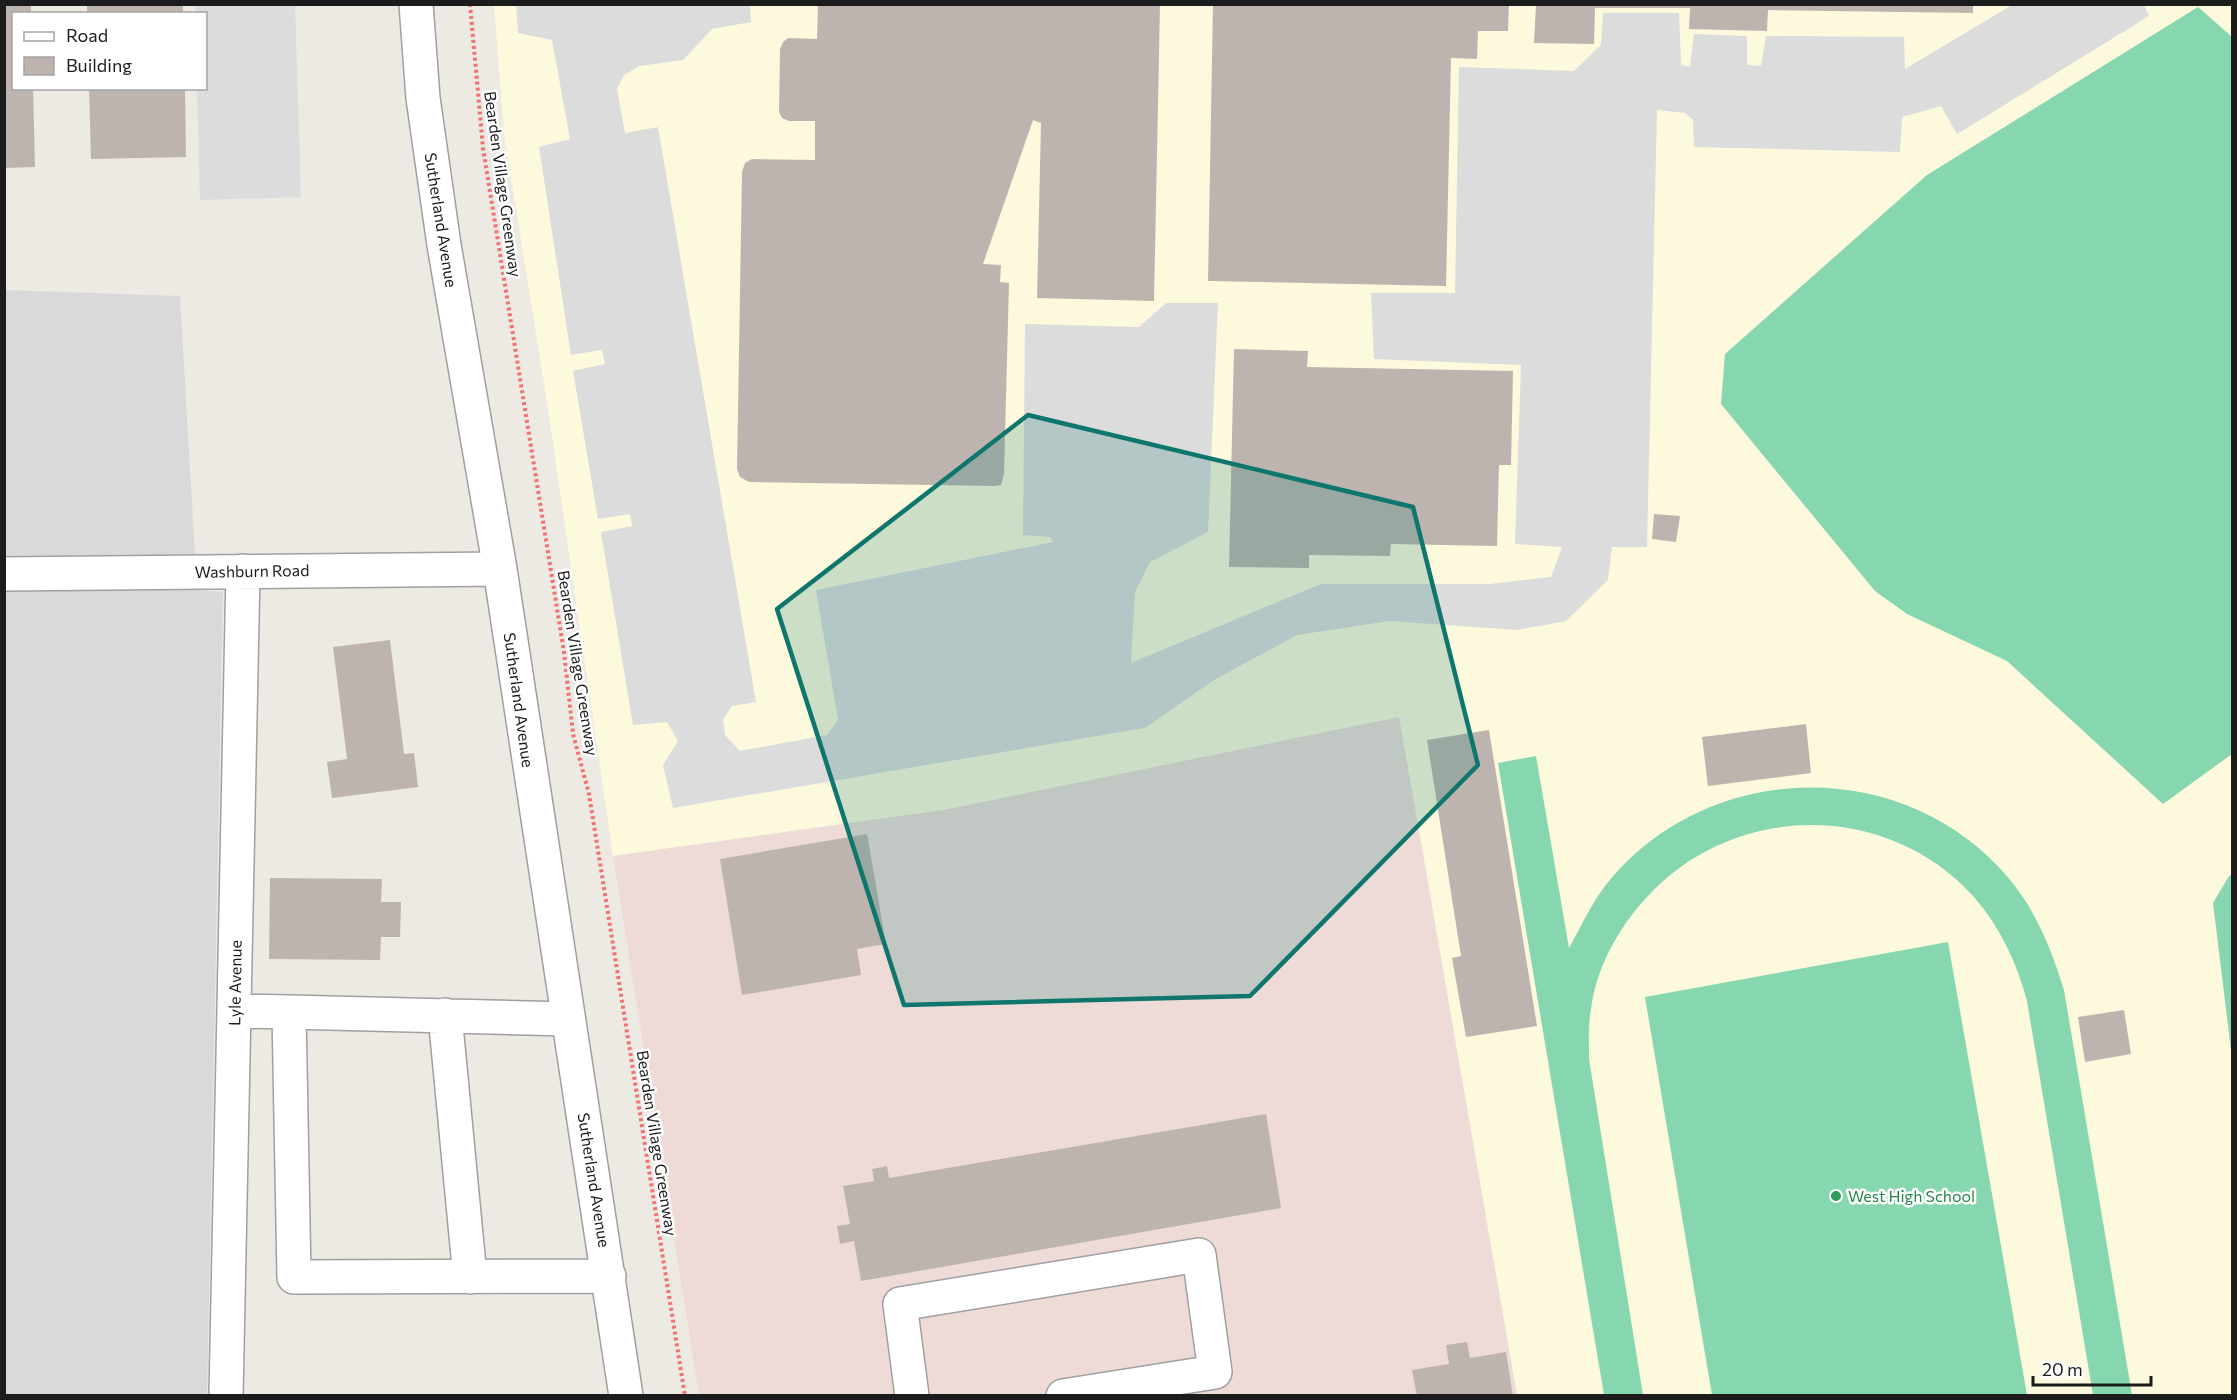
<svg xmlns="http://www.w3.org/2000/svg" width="2237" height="1400" font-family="Commissioner,sans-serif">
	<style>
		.residential { fill: #dad9d9 }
		.education { fill: #fcf9dd }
		.military { fill: #eedbd7 }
		.pitch { fill: #86d7b0 }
		.parking { fill: #dcdcdc }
		.building { fill: #bdb4b0 }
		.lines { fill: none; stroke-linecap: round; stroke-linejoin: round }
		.minor-casing { stroke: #a0a0a0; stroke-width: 36 }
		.path { stroke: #ef7372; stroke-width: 4; stroke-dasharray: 3 3; stroke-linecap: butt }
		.minor { stroke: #fff; stroke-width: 33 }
		.marked { fill: #0f766e; fill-opacity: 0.2; stroke: #0f766e; stroke-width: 4.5; stroke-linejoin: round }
		.leisure-dot { fill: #2e9e5b; stroke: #fff; stroke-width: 2 }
		.labels { text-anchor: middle; stroke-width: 5; stroke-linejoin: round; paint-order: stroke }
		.street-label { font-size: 16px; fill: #1c1c1c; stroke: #fff }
		.leisure-label { font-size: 16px; fill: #27864d; stroke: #fff; text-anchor: start }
	</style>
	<rect width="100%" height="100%" fill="#ede9e3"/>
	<path class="residential" d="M 5,290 L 180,296 L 197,590 L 223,592 L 207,1395 L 5,1396 Z"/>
	<path class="education" d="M 494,5 L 2232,5 L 2232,1395 L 1515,1395 L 1421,840 L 1399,718 L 944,810 L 613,856 L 548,409 L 504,134 Z"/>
	<path class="military" d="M 1399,717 L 1517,1395 L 699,1395 L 613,856 L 944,810 Z"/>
	<path class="pitch" d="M 2198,7 L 2232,37 L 2232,754 L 2163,804 L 2007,661 L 1907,614 L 1875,591 L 1721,404 L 1725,354 L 1927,175 Z
		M 1536,756 L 1569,948 C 1583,923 1594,897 1614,875 C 1719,757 1910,758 2011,881 C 2037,913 2052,951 2064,990 L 2132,1395 L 2093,1395 L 2027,1001 C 2017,963 2000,927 1974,897 C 1891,805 1749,802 1660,884 C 1625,916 1597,962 1591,1009 C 1588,1026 1589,1042 1589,1059 L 1643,1395 L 1604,1395 L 1498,763 Z
		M 2232,875 L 2232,1058 L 2213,903 L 2229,876 Z
		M 1948,942 L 2027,1395 L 1712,1395 L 1645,997 Z"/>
	<path class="parking" d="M 195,5 L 295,5 L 301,197 L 200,200 L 197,89 L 206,88 L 206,14 L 195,13 Z
		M 516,5 L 750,5 L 751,22 L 712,29 L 683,60 L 640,66 L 624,75 L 617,89 L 625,133 L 658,127 L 756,702 L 732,706 L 723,720 L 725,735 L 740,751 L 827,735 L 838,720 L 816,590 L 1053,542 L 1050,537 L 1023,535 L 1025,324 L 1139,327 L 1166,303 L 1218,303 L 1208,532 L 1150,562 L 1135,592 L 1131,663 L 1321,584 L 1490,584 L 1551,577 L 1562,547 L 1515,544 L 1521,365 L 1374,359 L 1371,293 L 1455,293 L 1459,67 L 1574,71 L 1601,45 L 1603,13 L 1679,13 L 1681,65 L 1690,67 L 1694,34 L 1747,36 L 1747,65 L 1761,66 L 1766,36 L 1904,37 L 1905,69 L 2012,5 L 2144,5 L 2149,16 L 1957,134 L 1941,106 L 1902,117 L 1900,152 L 1694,147 L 1693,120 L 1685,113 L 1657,110 L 1647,547 L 1612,547 L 1608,580 L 1566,621 L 1517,630 L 1390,621 L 1297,635 L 1214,680 L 1145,728 L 673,808 L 663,765 L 678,741 L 667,722 L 633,725 L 601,532 L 632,526 L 630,514 L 598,519 L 573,371 L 605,364 L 602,350 L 571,355 L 539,147 L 570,139 L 552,40 L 518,33 Z"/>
	<path class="building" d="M 4,4 L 31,4 L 31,14 L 14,14 L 14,88 L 33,88 L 35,167 L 6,168 Z
		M 87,4 L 183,4 L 183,14 L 87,14 Z
		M 818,4 L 1160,4 L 1154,301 L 1037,298 L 1041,123 L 1033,120 L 983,264 L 1001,265 L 1000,282 L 1009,283 L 1004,474 L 1001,485 L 995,486 L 749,482 L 740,477 L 737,469 L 742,172 L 745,163 L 752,159 L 815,160 L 815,121 L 789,121 L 782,118 L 779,112 L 780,49 L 783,42 L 788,38 L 817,39 Z
		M 1213,4 L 1509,4 L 1508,31 L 1478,31 L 1477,59 L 1451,58 L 1446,286 L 1208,281 Z
		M 1536,4 L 1973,4 L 1973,13 L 1768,10 L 1767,31 L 1689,29 L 1690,8 L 1595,8 L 1594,44 L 1534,43 Z
		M 89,88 L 185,88 L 186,157 L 91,159 Z
		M 1234,349 L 1308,351 L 1307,367 L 1513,371 L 1511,465 L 1499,465 L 1497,546 L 1391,544 L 1390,556 L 1309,555 L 1309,568 L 1229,567 Z
		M 1654,514 L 1680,516 L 1676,542 L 1652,539 Z
		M 390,640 L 404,754 L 414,753 L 418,787 L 332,798 L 327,762 L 347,759 L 333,647 Z
		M 1806,724 L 1811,773 L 1708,786 L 1702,737 Z
		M 1489,730 L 1537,1026 L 1466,1037 L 1452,958 L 1461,956 L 1427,740 Z
		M 867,834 L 886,944 L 857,949 L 861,975 L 742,995 L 720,859 Z
		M 270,878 L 382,879 L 381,902 L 401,902 L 400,937 L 381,937 L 380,960 L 269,959 Z
		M 2124,1010 L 2131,1054 L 2085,1062 L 2078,1017 Z
		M 1266,1114 L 1281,1208 L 861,1281 L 854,1241 L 840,1244 L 837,1226 L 850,1224 L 843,1186 L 874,1181 L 872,1169 L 887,1166 L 889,1178 Z
		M 1467,1342 L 1470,1358 L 1506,1352 L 1513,1396 L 1417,1396 L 1412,1370 L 1449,1364 L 1446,1345 Z"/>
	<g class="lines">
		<defs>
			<path id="minor" d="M 416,4 L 423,98 L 444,245 L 500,569 L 626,1396
				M 4,574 L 500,569
				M 234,1011 L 289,1012
				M 445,1015 L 470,1277
				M 568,1019 L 289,1012 L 294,1277 L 609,1276
				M 226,1396 L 243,571
				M 912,1396 L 900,1304 L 1199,1255 L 1215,1372 L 1063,1396"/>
		</defs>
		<use href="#minor" class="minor-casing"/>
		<path class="path" d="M 470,4 L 483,148 L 564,652 L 573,734 L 589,794 L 685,1396"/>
		<use href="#minor" class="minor"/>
	</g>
	<path class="marked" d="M 1028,415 L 1413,507 L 1478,765 L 1250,996 L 904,1005 L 777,609 Z"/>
	<circle class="leisure-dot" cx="1836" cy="1196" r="6"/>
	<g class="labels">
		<g class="street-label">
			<text transform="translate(503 184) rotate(82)" y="6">Bearden Village Greenway</text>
			<text transform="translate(441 220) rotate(81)" y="6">Sutherland Avenue</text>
			<text transform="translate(252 571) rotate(-1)" y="6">Washburn Road</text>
			<text transform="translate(578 663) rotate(81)" y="6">Bearden Village Greenway</text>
			<text transform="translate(519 700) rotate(82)" y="6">Sutherland Avenue</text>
			<text transform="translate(235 983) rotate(-89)" y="6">Lyle Avenue</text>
			<text transform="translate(657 1143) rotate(81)" y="6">Bearden Village Greenway</text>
			<text transform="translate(594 1180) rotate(81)" y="6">Sutherland Avenue</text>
		</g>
		<g class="leisure-label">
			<text x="1848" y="1202">West High School</text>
		</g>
	</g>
	<rect width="2237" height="1400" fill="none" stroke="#1c1c1c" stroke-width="12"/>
	<rect x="12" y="12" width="195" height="78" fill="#ffffff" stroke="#a4a4a4" stroke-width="1.5"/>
	<rect x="24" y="32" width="30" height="9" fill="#ffffff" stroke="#a4a4a4" stroke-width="1.5"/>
	<text x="66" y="42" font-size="18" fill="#1c1c1c">Road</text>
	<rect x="24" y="57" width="30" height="18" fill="#bdb4b0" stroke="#a4a4a4" stroke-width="1.5"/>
	<text x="66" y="72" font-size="18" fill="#1c1c1c">Building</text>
	<path d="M2033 1376v9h118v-9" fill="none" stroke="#1c1c1c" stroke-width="3"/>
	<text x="2042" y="1376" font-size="18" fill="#1c1c1c" stroke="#ffffff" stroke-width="4.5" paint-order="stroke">20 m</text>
</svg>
